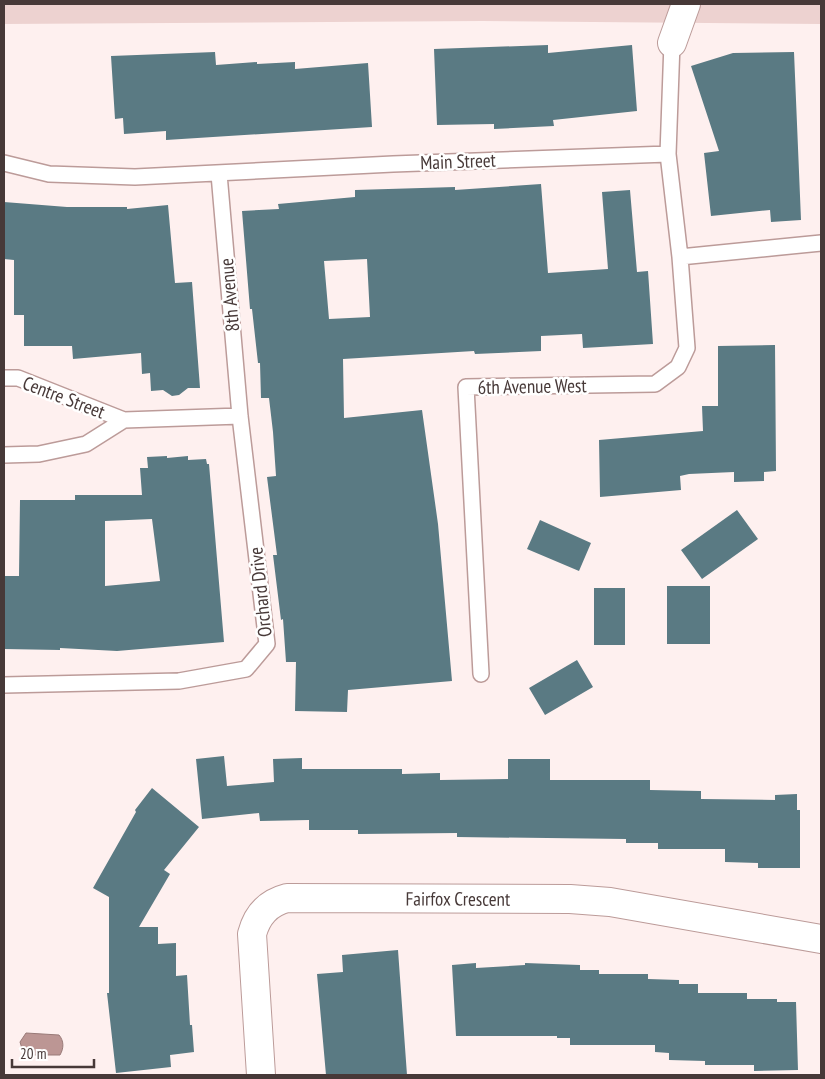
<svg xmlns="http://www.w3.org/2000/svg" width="825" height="1079" font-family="'PT Sans Narrow',sans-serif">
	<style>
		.green { fill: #edd2d0 }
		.water { fill: #bc9694; stroke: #997a78 }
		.building { fill: #5a7a83; fill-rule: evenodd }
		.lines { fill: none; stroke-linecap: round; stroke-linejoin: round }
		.service-casing { stroke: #bc9b99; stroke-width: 18 }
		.minor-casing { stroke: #bc9b99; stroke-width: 30 }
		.service { stroke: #fff; stroke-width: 15 }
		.minor { stroke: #fff; stroke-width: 28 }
		.labels { text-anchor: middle; stroke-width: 5; stroke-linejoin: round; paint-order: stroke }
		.street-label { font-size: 19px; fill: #473938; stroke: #fff }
	</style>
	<rect width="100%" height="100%" fill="#fef0ef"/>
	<path class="green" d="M 4,4 L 821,4 L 821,24 L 482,21 L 4,24 Z"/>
	<path class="water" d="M 26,1033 L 59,1035 C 64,1041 64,1048 60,1055 L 30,1055 L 23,1052 L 20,1042 Z"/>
	<path class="building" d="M 548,45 L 548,53 L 632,45 L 637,111 L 553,120 L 554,126 L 494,129 L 494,124 L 437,125 L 434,49 Z
		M 215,52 L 216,65 L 257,62 L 257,64 L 295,62 L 295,69 L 368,63 L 372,127 L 166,140 L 166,131 L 124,134 L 123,118 L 115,119 L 111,56 Z
		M 794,52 L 801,220 L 771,222 L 770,210 L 711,216 L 704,153 L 719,151 L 691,66 L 733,53 Z
		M 541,184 L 548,273 L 608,269 L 602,192 L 630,190 L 637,272 L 648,271 L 653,344 L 583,348 L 582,334 L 541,336 L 541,351 L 475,354 L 474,351 L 343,359 L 344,418 L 422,410 L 438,524 L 452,681 L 348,690 L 347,712 L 295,711 L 296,662 L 286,662 L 283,619 L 281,620 L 273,555 L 277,555 L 267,477 L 276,476 L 273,432 L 269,398 L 261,398 L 260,363 L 258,363 L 252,309 L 250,309 L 242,211 L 279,209 L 278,204 L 355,197 L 355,190 L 455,187 L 455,190 ZM 367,259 L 370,317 L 329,319 L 324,261 Z
		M 4,202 L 67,207 L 127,207 L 127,209 L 168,205 L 175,283 L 192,282 L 200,388 L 188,388 L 179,395 L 172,396 L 163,390 L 151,391 L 150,373 L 142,374 L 141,353 L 73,359 L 72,346 L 24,346 L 24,315 L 14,315 L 14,260 L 4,259 Z
		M 775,345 L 776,471 L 764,472 L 764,481 L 734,482 L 734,472 L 689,474 L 680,476 L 681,490 L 600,497 L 599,440 L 703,431 L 702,406 L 718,406 L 718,346 Z
		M 167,456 L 167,458 L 188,456 L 188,460 L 206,459 L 207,464 L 209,464 L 224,642 L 117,651 L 60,648 L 60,650 L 4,649 L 4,576 L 19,576 L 20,500 L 75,500 L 75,495 L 142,495 L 140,468 L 148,468 L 147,457 ZM 152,519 L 160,581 L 105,586 L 105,521 Z
		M 737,510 L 758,539 L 702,579 L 681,550 Z
		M 540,520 L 591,543 L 579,571 L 527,549 Z
		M 667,586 L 710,586 L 710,644 L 667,644 Z
		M 594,588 L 625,588 L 625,645 L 594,645 Z
		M 577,660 L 593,687 L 545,715 L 529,688 Z
		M 224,756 L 227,786 L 274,782 L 273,759 L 302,758 L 302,769 L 402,769 L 402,774 L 440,773 L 440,780 L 508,779 L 508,759 L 550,759 L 550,780 L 650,780 L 650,790 L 701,791 L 701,799 L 775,800 L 775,795 L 797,794 L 797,810 L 800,810 L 800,868 L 758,868 L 758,863 L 725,862 L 725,849 L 658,849 L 658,843 L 626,843 L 626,839 L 457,837 L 457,833 L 358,834 L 358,830 L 309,830 L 309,820 L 260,821 L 259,813 L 202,819 L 196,759 Z
		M 152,788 L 199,827 L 164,870 L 170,874 L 139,927 L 158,927 L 158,944 L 176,943 L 176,976 L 187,975 L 190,1025 L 192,1025 L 194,1052 L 170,1055 L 171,1067 L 116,1073 L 107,993 L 109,993 L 109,897 L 93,888 L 136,812 L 135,810 Z
		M 398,950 L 407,1075 L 326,1075 L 317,974 L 343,972 L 342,955 Z
		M 476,963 L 476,968 L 525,965 L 525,963 L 580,965 L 580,970 L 599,970 L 599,974 L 648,974 L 648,979 L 679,980 L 679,984 L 698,984 L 698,993 L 747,993 L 747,999 L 777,999 L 777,1002 L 796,1002 L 798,1070 L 754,1071 L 754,1065 L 705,1065 L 705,1061 L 669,1060 L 669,1053 L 655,1052 L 655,1045 L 570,1045 L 570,1038 L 557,1038 L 557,1036 L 456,1036 L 452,965 Z"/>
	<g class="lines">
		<defs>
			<path id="service" d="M 4,163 L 49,174 L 135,177 L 393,164 L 668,154
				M 680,257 L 821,243
				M 4,378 L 18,378 L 124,420 L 240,416
				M 4,455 L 39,454 L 86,444 L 124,420
				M 481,674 L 466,387 L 655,384 L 678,367 L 687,348 L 680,257 L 668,154 L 672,43
				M 4,685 L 179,681 L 246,669 L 267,644 L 240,416 L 219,174"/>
			<g id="minor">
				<path d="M 672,43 L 686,4"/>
				<path id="s1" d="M 261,1075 L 252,934 C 257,915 268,903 287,898 L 570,899 L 610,902 L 821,939"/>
			</g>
		</defs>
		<use href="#service" class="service-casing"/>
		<use href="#minor" class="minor-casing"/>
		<use href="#service" class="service"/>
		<use href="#minor" class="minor"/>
	</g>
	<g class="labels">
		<g class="street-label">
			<text transform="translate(458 161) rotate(-2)" y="7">Main Street</text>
			<text transform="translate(229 295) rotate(-95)" y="7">8th Avenue</text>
			<text transform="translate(532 386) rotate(-1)" y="7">6th Avenue West</text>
			<text transform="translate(64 397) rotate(21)" y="7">Centre Street</text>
			<text transform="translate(260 592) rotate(-96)" y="7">Orchard Drive</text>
			<text dy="7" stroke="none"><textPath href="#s1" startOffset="365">Fairfox Crescent</textPath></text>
		</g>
	</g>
	<rect width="825" height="1079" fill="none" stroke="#473938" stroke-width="10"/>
	<path d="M12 1059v8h82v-8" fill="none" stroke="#473938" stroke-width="2.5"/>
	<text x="20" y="1059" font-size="15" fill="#473938" stroke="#ffffff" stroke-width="4" paint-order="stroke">20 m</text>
</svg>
